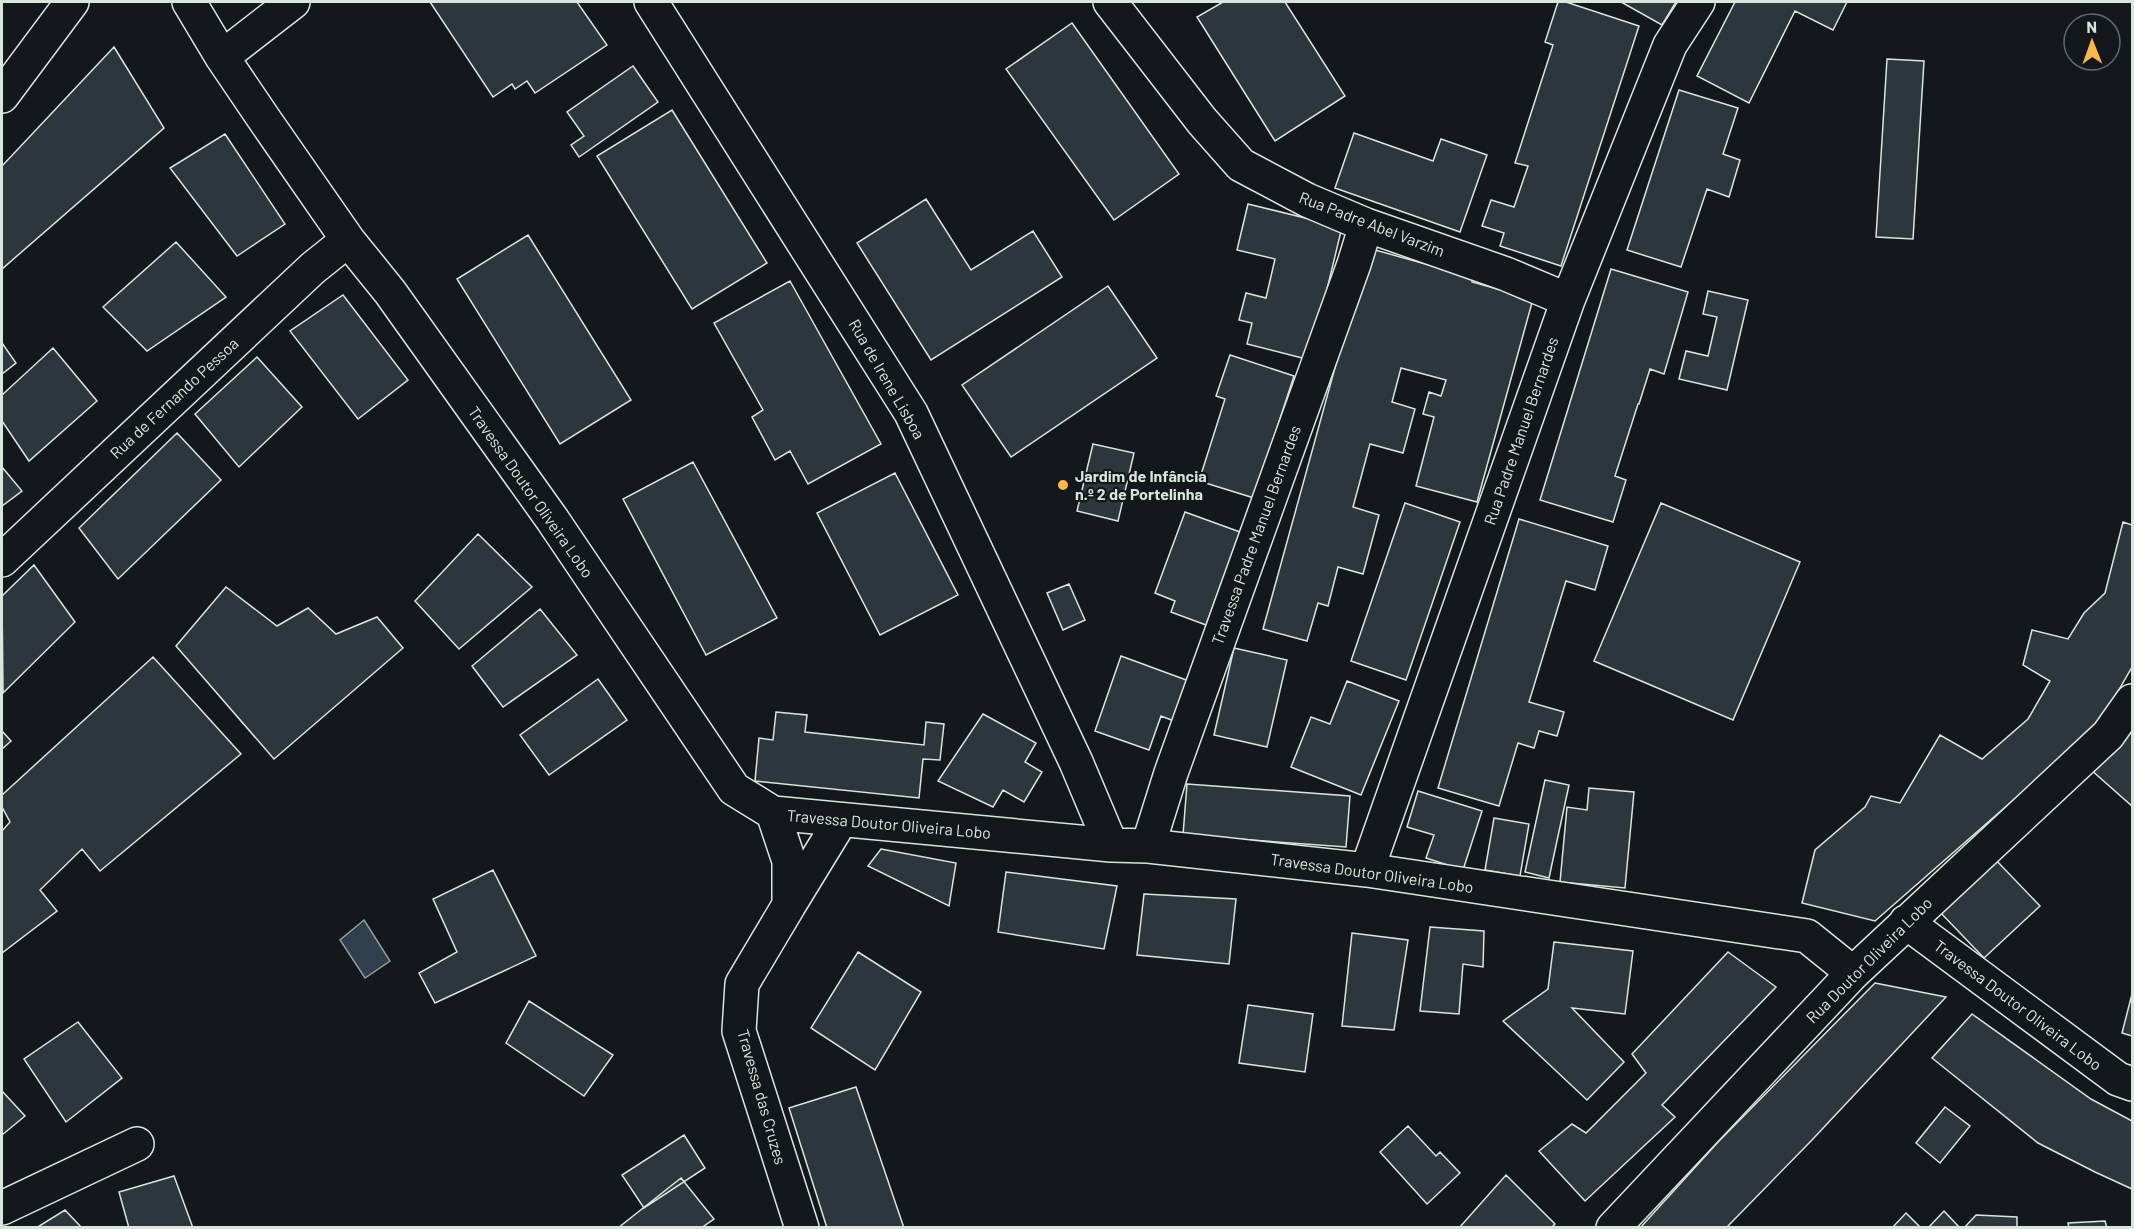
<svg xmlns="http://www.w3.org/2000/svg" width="2134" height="1229" font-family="Barlow,sans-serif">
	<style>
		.water { fill: #2f3f4d; stroke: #939e99; stroke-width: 1.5 }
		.building { fill: #2c363c; stroke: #d8e6dc; stroke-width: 1.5 }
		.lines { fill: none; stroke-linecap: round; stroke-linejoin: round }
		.minor-casing { stroke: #d8e6dc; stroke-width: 36 }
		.minor { stroke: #14181c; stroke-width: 33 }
		.poi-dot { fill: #ffb74d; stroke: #14181c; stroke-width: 2 }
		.labels { text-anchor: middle; stroke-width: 4.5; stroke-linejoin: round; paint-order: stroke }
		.street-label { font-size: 16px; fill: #d8e6dc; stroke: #14181c }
		.poi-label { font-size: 16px; font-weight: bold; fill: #d8e6dc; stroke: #14181c; text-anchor: start }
	</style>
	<rect width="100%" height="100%" fill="#14181c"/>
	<path class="water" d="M 364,920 L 390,961 L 365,978 L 340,940 Z"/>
	<path class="building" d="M 430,2 L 577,2 L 607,45 L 535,93 L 527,81 L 515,89 L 512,84 L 493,97 Z
		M 1223,2 L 1285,2 L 1345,96 L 1275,141 L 1197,17 Z
		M 1558,2 L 1566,2 L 1639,26 L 1561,266 L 1500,246 L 1504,233 L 1482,226 L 1491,200 L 1514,207 L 1528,166 L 1515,163 L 1553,45 L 1545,42 Z
		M 1621,2 L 1676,2 L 1662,25 Z
		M 1735,2 L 1847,2 L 1833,30 L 1795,11 L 1749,103 L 1697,76 Z
		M 1072,23 L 1179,174 L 1114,220 L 1006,69 Z
		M 114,47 L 164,128 L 2,269 L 2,166 Z
		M 1887,59 L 1924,61 L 1913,239 L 1876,237 Z
		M 633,66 L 658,102 L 579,157 L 571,145 L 584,136 L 567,112 Z
		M 1679,90 L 1738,108 L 1723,154 L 1740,160 L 1729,197 L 1707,189 L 1681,267 L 1627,250 Z
		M 672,110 L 767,263 L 692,309 L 597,156 Z
		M 1354,133 L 1433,161 L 1441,139 L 1487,155 L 1460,232 L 1335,188 Z
		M 225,134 L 285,224 L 237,256 L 170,168 Z
		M 926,199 L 971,270 L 1033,231 L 1062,277 L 931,360 L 857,243 Z
		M 1248,204 L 1342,227 L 1310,360 L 1247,344 L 1252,323 L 1239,320 L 1246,293 L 1266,298 L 1275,259 L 1237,250 Z
		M 528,235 L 631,400 L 560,444 L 457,279 Z
		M 176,242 L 226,297 L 147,351 L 103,307 Z
		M 1368,248 L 1472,277 L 1472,282 L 1533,299 L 1477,502 L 1416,486 L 1434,417 L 1423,414 L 1429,392 L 1441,396 L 1446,380 L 1401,368 L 1392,402 L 1415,409 L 1403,453 L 1370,444 L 1353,507 L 1379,515 L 1363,574 L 1338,567 L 1328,606 L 1318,603 L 1307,641 L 1263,629 Z
		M 1611,269 L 1688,292 L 1664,374 L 1650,369 L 1639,404 L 1638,404 L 1615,476 L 1626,480 L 1613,522 L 1540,500 Z
		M 790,281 L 881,444 L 808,484 L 790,451 L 775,460 L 752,417 L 763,410 L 714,323 Z
		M 1108,286 L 1157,358 L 1011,457 L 962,385 Z
		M 1708,291 L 1748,300 L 1727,390 L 1679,379 L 1686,351 L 1708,356 L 1717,317 L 1703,314 Z
		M 343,295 L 408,380 L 358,419 L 290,331 Z
		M 2,343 L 16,363 L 2,374 Z
		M 53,348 L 97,401 L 29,461 L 2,421 L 2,395 Z
		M 1230,355 L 1294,376 L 1254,498 L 1199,481 L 1225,399 L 1216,396 Z
		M 257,357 L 302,407 L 239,467 L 195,414 Z
		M 177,433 L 221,480 L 118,579 L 79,528 Z
		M 1093,444 L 1134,453 L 1118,521 L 1077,511 Z
		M 693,462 L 777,618 L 706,655 L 623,499 Z
		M 2,467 L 22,491 L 2,506 Z
		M 895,473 L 958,595 L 880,635 L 817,513 Z
		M 1405,503 L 1460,522 L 1406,680 L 1351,661 Z
		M 1661,503 L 1800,562 L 1733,720 L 1594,661 Z
		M 1185,512 L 1240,532 L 1206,625 L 1171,612 L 1175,601 L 1155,593 Z
		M 1519,519 L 1608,546 L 1595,590 L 1566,581 L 1529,702 L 1564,712 L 1557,736 L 1539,731 L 1534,748 L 1518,743 L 1499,806 L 1438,788 Z
		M 2123,522 L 2132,525 L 2132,667 L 2098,726 L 1875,921 L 1802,903 L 1815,850 L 1865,807 L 1871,796 L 1900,803 L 1940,735 L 1982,759 L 2028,719 L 2050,681 L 2023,665 L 2032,630 L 2068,639 L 2084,613 L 2105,593 Z
		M 478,534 L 532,587 L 459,649 L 415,601 Z
		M 34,565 L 75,622 L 3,693 L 2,596 Z
		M 1069,584 L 1085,620 L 1063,630 L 1047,593 Z
		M 226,587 L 277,626 L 308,608 L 336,634 L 377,617 L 403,648 L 274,759 L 176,646 Z
		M 540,609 L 577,655 L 503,707 L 472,666 Z
		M 1234,648 L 1287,660 L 1267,747 L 1214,735 Z
		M 1121,656 L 1189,681 L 1174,721 L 1161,716 L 1149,750 L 1095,731 Z
		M 153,657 L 241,754 L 100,871 L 82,849 L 40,890 L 57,911 L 2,953 L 2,831 L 10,822 L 2,807 L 2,795 Z
		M 598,679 L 627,720 L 549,775 L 520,735 Z
		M 1347,681 L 1399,701 L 1361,795 L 1291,767 L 1311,717 L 1330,724 Z
		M 776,712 L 807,715 L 805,732 L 924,745 L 926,722 L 944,724 L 940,760 L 923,759 L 919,798 L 755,781 L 759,738 L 773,740 Z
		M 983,714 L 1036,743 L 1025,762 L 1042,772 L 1024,802 L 1003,790 L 993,807 L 938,781 Z
		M 2132,722 L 2132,806 L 2090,769 Z
		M 2,731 L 11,741 L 2,749 Z
		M 1545,780 L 1569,785 L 1549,878 L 1525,872 Z
		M 1187,784 L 1350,796 L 1346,847 L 1183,835 Z
		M 1589,788 L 1634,792 L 1625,888 L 1560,882 L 1567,807 L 1587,810 Z
		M 1418,791 L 1482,811 L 1463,870 L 1426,858 L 1434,835 L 1407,827 Z
		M 1494,818 L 1529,824 L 1520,876 L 1485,870 Z
		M 881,849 L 956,863 L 949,906 L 868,866 Z
		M 1993,857 L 2040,906 L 1984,958 L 1938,910 Z
		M 493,870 L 536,956 L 435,1003 L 419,973 L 457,952 L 433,899 Z
		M 1006,872 L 1117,886 L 1104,949 L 998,932 Z
		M 1144,894 L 1236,899 L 1229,964 L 1137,955 Z
		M 1430,927 L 1484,931 L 1483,967 L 1463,964 L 1459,1014 L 1420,1011 Z
		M 1352,933 L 1408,940 L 1394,1030 L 1342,1026 Z
		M 1554,942 L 1633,951 L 1625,1014 L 1572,1008 L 1624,1062 L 1587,1100 L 1503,1021 L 1548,989 Z
		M 858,952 L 921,992 L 875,1070 L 811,1028 Z
		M 1728,952 L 1776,987 L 1662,1105 L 1675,1117 L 1585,1201 L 1539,1151 L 1572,1124 L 1586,1133 L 1646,1073 L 1632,1054 Z
		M 1875,983 L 1946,997 L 1811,1141 L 1726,1228 L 1640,1228 L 1719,1141 Z
		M 2132,994 L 2132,1036 L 2122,1033 Z
		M 529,1001 L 613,1055 L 584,1096 L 506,1043 Z
		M 1248,1005 L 1313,1014 L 1305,1072 L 1239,1063 Z
		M 1972,1014 L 2091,1099 L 2132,1121 L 2132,1189 L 2095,1172 L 2038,1143 L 1932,1058 Z
		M 78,1022 L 122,1078 L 66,1122 L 24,1059 Z
		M 856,1087 L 904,1228 L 827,1228 L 789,1108 Z
		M 2,1091 L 25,1116 L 2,1135 Z
		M 1945,1107 L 1970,1126 L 1940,1163 L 1916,1143 Z
		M 1408,1126 L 1436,1156 L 1440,1152 L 1460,1173 L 1427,1204 L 1380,1152 Z
		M 684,1135 L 705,1168 L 644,1208 L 622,1175 Z
		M 1506,1175 L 1555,1224 L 1551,1228 L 1459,1228 Z
		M 174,1176 L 193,1228 L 129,1228 L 119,1192 Z
		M 681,1178 L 714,1219 L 701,1228 L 618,1228 Z
		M 65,1210 L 82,1228 L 36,1228 Z
		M 1944,1211 L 1960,1228 L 1928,1228 Z
		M 1906,1213 L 1921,1228 L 1892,1228 Z
		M 1976,1215 L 2017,1217 L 2017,1228 L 1964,1228 Z
		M 2105,1221 L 2107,1228 L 2069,1228 L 2068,1223 Z"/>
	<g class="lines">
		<defs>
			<path id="minor" d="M 189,2 L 222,57 L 264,119 L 348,240 L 390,292 L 552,519 L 734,789 L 773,813 L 1111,845 L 1148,846 L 1367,870 L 1807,936 L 1853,973
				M 651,2 L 911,413 L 1076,762 L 1111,845
				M 1110,2 L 1202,121 L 1241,165 L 1307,200 L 1366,225 L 1506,274 L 1568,300
				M 222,57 L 293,2
				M 2,96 L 72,2
				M 2,560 L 313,268 L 348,240
				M 773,813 L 789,861 L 789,905 L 841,820
				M 1148,846 L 1171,773 L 1354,264 L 1366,225
				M 1367,870 L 1568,300 L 1670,45 L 1698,2
				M 789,905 L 742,984 L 739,1031 L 802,1228
				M 1906,922 L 2118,1079 L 2132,1084
				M 2,1208 L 137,1144
				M 1613,1228 L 1853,973 L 2108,735 L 2132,701"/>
		</defs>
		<use href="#minor" class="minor-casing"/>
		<use href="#minor" class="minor"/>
	</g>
	<circle class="poi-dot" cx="1063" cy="485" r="6"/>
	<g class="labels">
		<g class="street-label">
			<text transform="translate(1372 224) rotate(21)" y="6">Rua Padre Abel Varzim</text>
			<text transform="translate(887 379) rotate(60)" y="6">Rua de Irene Lisboa</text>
			<text transform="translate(174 398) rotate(-43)" y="6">Rua de Fernando Pessoa</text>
			<text transform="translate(1521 431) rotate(-71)" y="6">Rua Padre Manuel Bernardes</text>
			<text transform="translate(531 492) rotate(55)" y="6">Travessa Doutor Oliveira Lobo</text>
			<text transform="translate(1256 535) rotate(-70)" y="6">Travessa Padre Manuel Bernardes</text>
			<text transform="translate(889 824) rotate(5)" y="6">Travessa Doutor Oliveira Lobo</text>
			<text transform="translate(1372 873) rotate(8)" y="6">Travessa Doutor Oliveira Lobo</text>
			<text transform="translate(1869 960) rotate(-45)" y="6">Rua Doutor Oliveira Lobo</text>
			<text transform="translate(2018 1005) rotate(37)" y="6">Travessa Doutor Oliveira Lobo</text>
			<text transform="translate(762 1097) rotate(74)" y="6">Travessa das Cruzes</text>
		</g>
		<g class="poi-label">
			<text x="1075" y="482">Jardim de Infância<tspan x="1075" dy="18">n.º 2 de Portelinha</tspan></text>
		</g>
	</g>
	<rect width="2134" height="1229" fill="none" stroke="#d8e6dc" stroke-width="6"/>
	<g transform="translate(2092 42) rotate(359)"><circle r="28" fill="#14181c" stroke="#626a69" stroke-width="1.5"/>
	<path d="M0-4.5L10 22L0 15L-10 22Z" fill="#ffb74d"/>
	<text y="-9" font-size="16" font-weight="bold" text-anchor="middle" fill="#d8e6dc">N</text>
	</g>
</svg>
